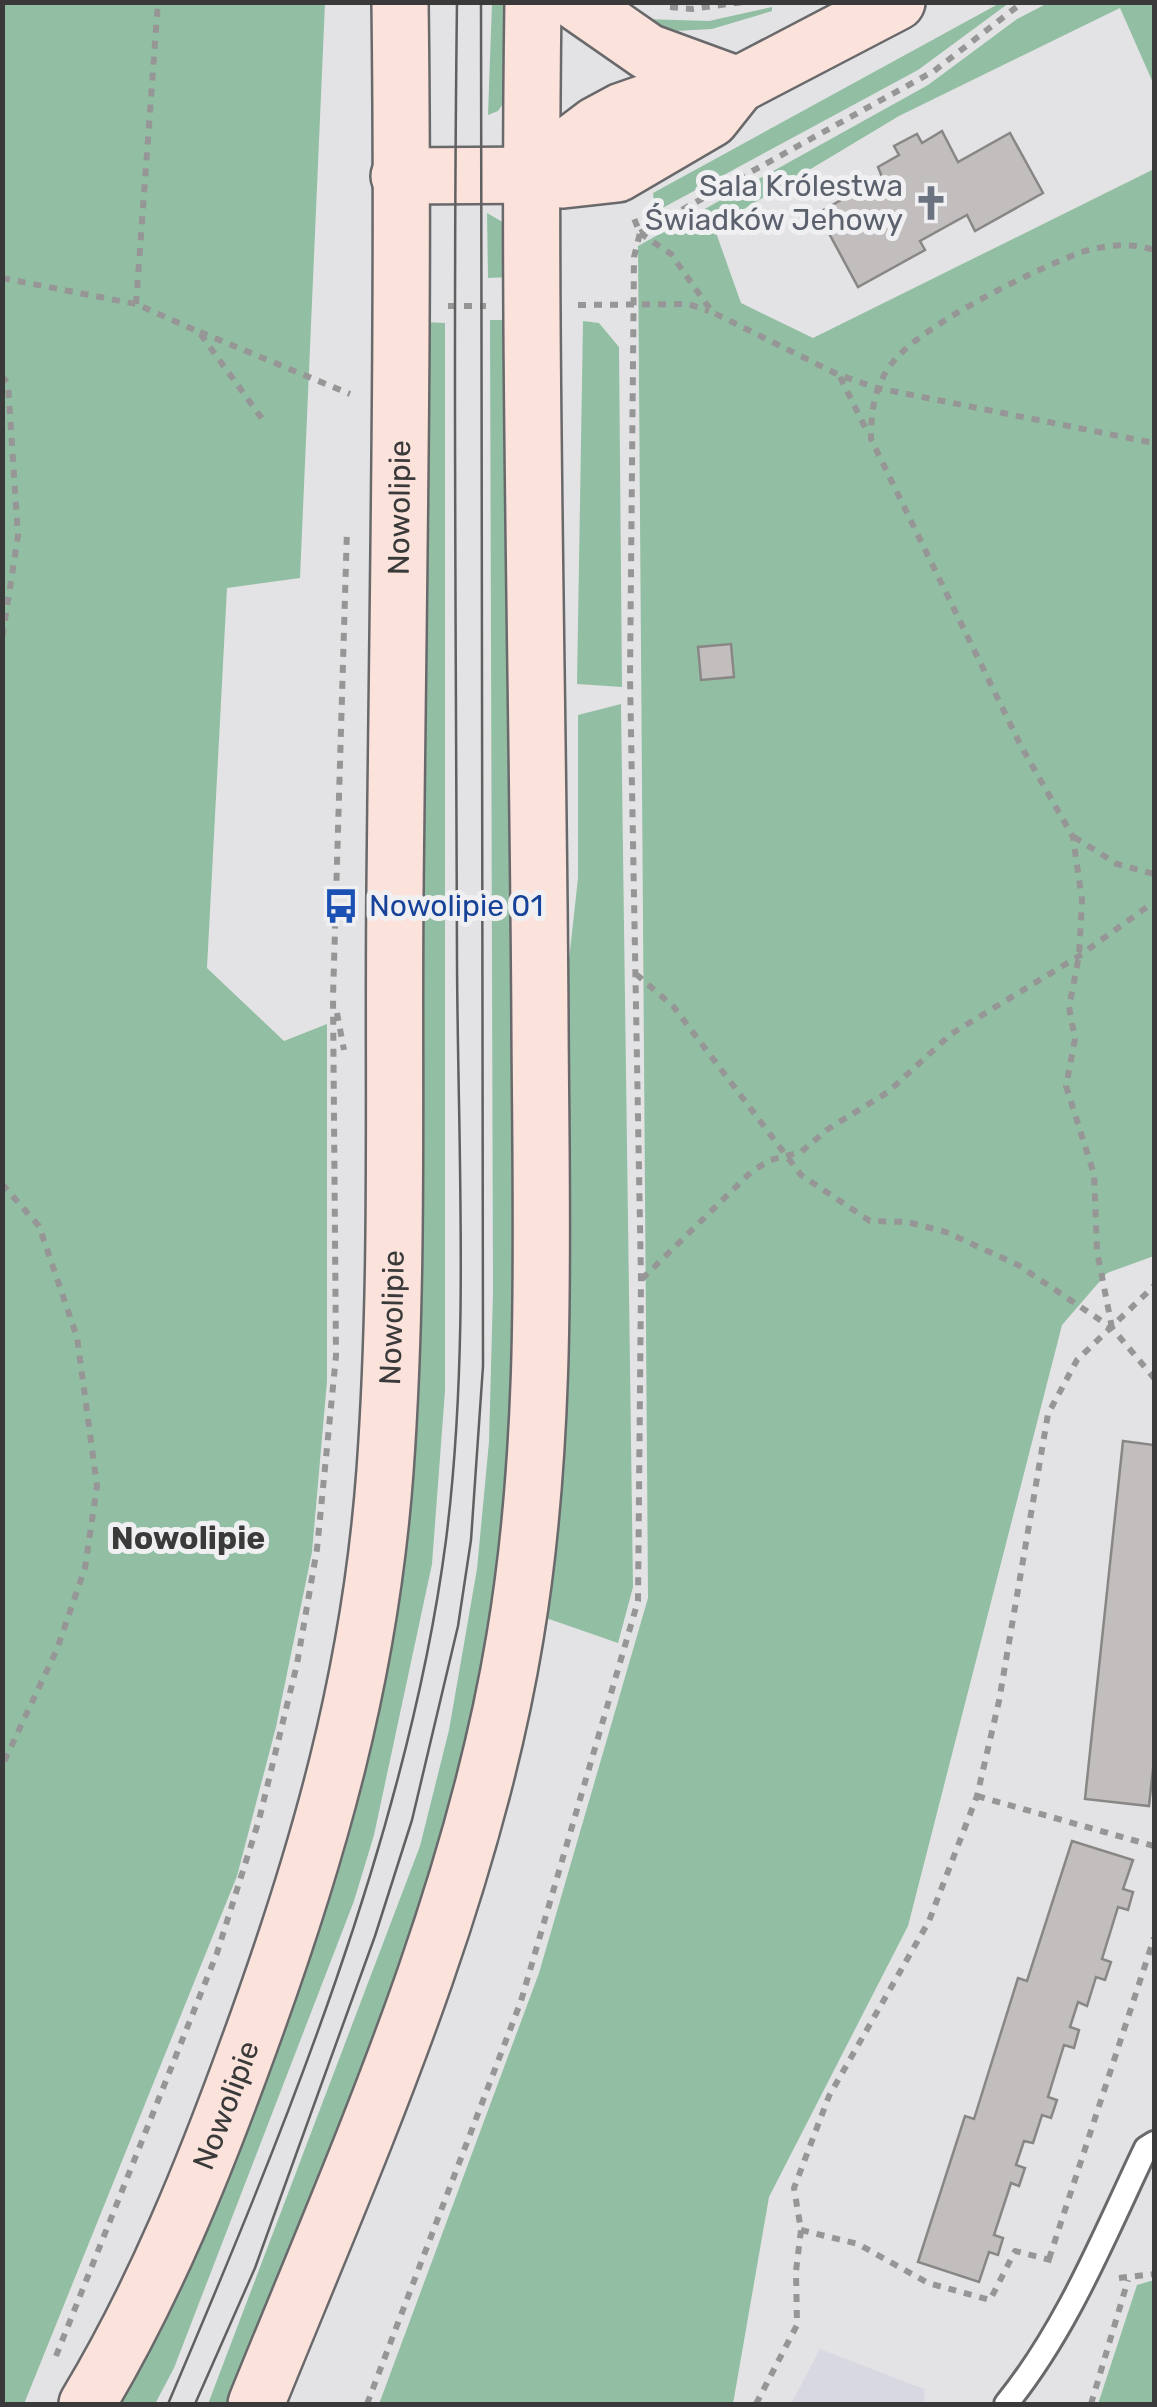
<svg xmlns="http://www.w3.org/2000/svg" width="1157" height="2407" font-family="Rubik,sans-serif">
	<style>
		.built { fill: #d8d8e2 }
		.green { fill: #92bfa3 }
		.building { fill: #c1bebd; stroke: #898786; stroke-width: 2.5 }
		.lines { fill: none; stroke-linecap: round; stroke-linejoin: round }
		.service-casing { stroke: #69696b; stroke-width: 28 }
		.secondary-casing { stroke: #69696b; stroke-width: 60 }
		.path { stroke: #969697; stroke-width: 6; stroke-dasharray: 8 8; stroke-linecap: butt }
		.service { stroke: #fff; stroke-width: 22 }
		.secondary { stroke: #fbe3dc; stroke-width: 55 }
		.tram { stroke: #606061; stroke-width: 2.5 }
		.labels { text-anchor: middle; stroke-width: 10; stroke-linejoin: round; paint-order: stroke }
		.worship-label { font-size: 30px; fill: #5b616d; stroke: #f0f0f3; text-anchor: end }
		.street-label { font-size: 30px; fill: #3a3a3b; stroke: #f0f0f3 }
		.transit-label { font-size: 30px; fill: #164399; stroke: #f0f0f3; text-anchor: start }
		.neighbourhood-label { font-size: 32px; font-weight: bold; fill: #3a3a3b; stroke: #f0f0f3 }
	</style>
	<rect width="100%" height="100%" fill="#e3e3e5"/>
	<path class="built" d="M 820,2349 L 924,2389 L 925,2404 L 791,2404 Z"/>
	<path class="green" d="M 3,2 L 325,3 L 300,578 L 227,588 L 207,968 L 284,1041 L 327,1024 L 327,1381 L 312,1552 L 276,1727 L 237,1876 L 24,2404 L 2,2404 Z
		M 492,3 L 508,3 L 507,98 L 498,111 L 488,115 Z
		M 1000,3 L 1009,3 L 918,70 L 655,212 L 653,193 Z
		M 1048,3 L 1154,3 L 1154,85 L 1120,8 L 899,116 L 714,227 L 741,303 L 813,338 L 1154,169 L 1154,1256 L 1107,1273 L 1062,1325 L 908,1926 L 769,2197 L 733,2404 L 379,2404 L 539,1973 L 648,1598 L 638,246 L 928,85 L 1017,19 Z
		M 772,7 L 772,11 L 712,29 L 657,32 L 644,19 L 709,21 Z
		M 487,213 L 506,224 L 510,277 L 488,278 Z
		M 490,320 L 510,320 C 510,566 512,812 513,1058 C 514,1229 521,1402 498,1571 C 459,1862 338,2134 231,2404 L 208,2404 L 420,1846 L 449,1730 L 477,1569 L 489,1442 L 493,1292 Z
		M 583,321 L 599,323 L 619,347 L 622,687 L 577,684 Z
		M 424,322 L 445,323 L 445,1391 L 432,1564 L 374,1835 L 354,1901 L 174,2368 L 155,2404 L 117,2404 C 202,2216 296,2029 351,1829 C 414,1598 415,1353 419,1116 C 423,851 424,587 424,322 Z
		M 621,704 L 633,1587 L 618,1643 L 546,1618 L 556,1496 L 565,996 L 578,878 L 578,715 Z
		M 1154,2280 L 1154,2404 L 1098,2404 L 1137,2285 Z"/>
	<path class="building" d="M 942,131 L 958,162 L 1010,133 L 1043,193 L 975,231 L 967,215 L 920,241 L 925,250 L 858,287 L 818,213 L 882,177 L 878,167 L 899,155 L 894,146 L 917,134 L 922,143 Z
		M 731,644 L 734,677 L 701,680 L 698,647 Z
		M 1123,1441 L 1154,1445 L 1154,1760 L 1149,1806 L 1085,1799 Z
		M 1072,1841 L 1133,1860 L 1123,1889 L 1133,1892 L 1128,1910 L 1118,1907 L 1102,1959 L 1111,1962 L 1105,1980 L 1096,1977 L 1087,2006 L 1078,2002 L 1070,2027 L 1079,2030 L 1074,2048 L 1064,2045 L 1048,2097 L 1057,2100 L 1051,2118 L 1042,2115 L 1033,2143 L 1024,2141 L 1016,2165 L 1025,2168 L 1019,2186 L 1011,2183 L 994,2235 L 1003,2238 L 998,2255 L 989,2252 L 979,2282 L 918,2262 L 965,2116 L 974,2119 L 1018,1978 L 1027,1981 Z"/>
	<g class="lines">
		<defs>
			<path id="service" d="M 1006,2404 C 1067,2329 1104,2236 1146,2148 L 1154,2143"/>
			<g id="secondary">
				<path d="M 576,2 L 648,52 L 730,82"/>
				<path d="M 530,175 L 596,125 L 622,111 L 688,88 L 738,85 L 897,2"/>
				<path d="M 399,176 L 530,175 L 563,180 L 617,174 L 711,119 L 738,85"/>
				<path id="s1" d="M 87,2404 C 155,2291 204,2169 249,2045 C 319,1854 370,1676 385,1471 C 399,1278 393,1084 395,891 C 398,595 404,299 400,2"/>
				<path d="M 256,2404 C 357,2155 471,1904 515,1637 C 549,1436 541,1226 540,1023 C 538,683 528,343 533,2"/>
			</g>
		</defs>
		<use href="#service" class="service-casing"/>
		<use href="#secondary" class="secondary-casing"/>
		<path class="path" d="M 670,7 L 692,9 L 743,2
			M 640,233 L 671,254 L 712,312 L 839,375 L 877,388 L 1154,443
			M 640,233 L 934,71 L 1023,2
			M 2,278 L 136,304 L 199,332 L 266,424
			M 136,304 L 158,2
			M 578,305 L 688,304 L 709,311
			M 448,306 L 486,306
			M 200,332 L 350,394
			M 2,376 L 8,384 L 18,536 L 2,639
			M 840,377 L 868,433
			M 1074,837 L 1117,864 L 1154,874
			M 636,974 L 673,1006 L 801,1175 L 870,1221 L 907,1222 L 946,1232 L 1018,1265 L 1112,1328 L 1154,1378
			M 337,1013 L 344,1050
			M 2,1184 L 39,1226 L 77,1337 L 97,1486 L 85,1568 L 57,1649 L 2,1766
			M 642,1279 L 751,1172 L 770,1160 L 801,1152 L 828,1129 L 888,1092 L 951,1034 L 1079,956 L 1154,902
			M 1112,1328 L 1097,1251 L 1094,1174 L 1066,1086 L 1075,1039 L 1069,1007 L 1079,956 L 1082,900 L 1073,837 L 1021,746 L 871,439 C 871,412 874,388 890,366 C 916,327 1034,270 1079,253 C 1103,245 1130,242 1154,250
			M 977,1796 L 1154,1846
			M 801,2230 L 858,2244 L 928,2283 L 990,2300 L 1015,2251 L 1058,2262
			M 1049,2259 L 1154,1938
			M 1119,2278 L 1154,2274
			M 56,2356 L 217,1953 L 259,1820 L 297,1664 L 317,1549 L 336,1356 L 333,997 L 347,529
			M 367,2404 L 521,2001 L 638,1601 L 641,1281 L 630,677 L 634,257 L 640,233 L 633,216
			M 756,2404 L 797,2325 L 796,2271 L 801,2230 L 794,2188 L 829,2096 L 929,1921 L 977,1796 L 999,1701 L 1048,1414 L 1077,1360 L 1154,1286
			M 1091,2404 L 1128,2280"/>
		<use href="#service" class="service"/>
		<use href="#secondary" class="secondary"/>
		<path class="tram" d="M 168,2404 C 283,2134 408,1832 446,1540 C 470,1350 458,1154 457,962 C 456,642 453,322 457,2
			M 195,2404 L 255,2268 L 375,1936 L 412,1820 L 458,1626 L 471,1540 L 483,1366 L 481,2"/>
	</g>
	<defs>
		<symbol id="church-bare" viewBox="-9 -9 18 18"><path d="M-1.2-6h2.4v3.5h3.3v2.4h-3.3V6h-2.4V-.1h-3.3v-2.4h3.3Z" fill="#6b7280" stroke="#f0f0f3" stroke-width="2.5" paint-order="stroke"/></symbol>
		<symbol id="bus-bare" viewBox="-9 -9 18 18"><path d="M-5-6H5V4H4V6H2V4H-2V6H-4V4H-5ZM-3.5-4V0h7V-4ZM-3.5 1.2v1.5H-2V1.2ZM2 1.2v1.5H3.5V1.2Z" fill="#1a4fb4" stroke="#f0f0f3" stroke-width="2.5" paint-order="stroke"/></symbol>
	</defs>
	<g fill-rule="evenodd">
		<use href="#church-bare" x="906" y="178" width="50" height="50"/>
		<use href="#bus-bare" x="316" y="881" width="50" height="50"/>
	</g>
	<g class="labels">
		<g class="worship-label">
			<text x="903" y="196">Sala Królestwa<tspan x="903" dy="34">Świadków Jehowy</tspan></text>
		</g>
		<g class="street-label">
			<text dy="10" stroke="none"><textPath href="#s1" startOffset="1950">Nowolipie</textPath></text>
			<text dy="10" stroke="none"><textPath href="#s1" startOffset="1140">Nowolipie</textPath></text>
			<text dy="10" stroke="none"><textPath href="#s1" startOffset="330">Nowolipie</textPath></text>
		</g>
		<g class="transit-label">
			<text x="369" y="916">Nowolipie 01</text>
		</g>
		<g class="neighbourhood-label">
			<text x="188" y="1549">Nowolipie</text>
		</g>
	</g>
	<rect width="1157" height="2407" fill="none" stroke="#3a3a3b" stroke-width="10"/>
</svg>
